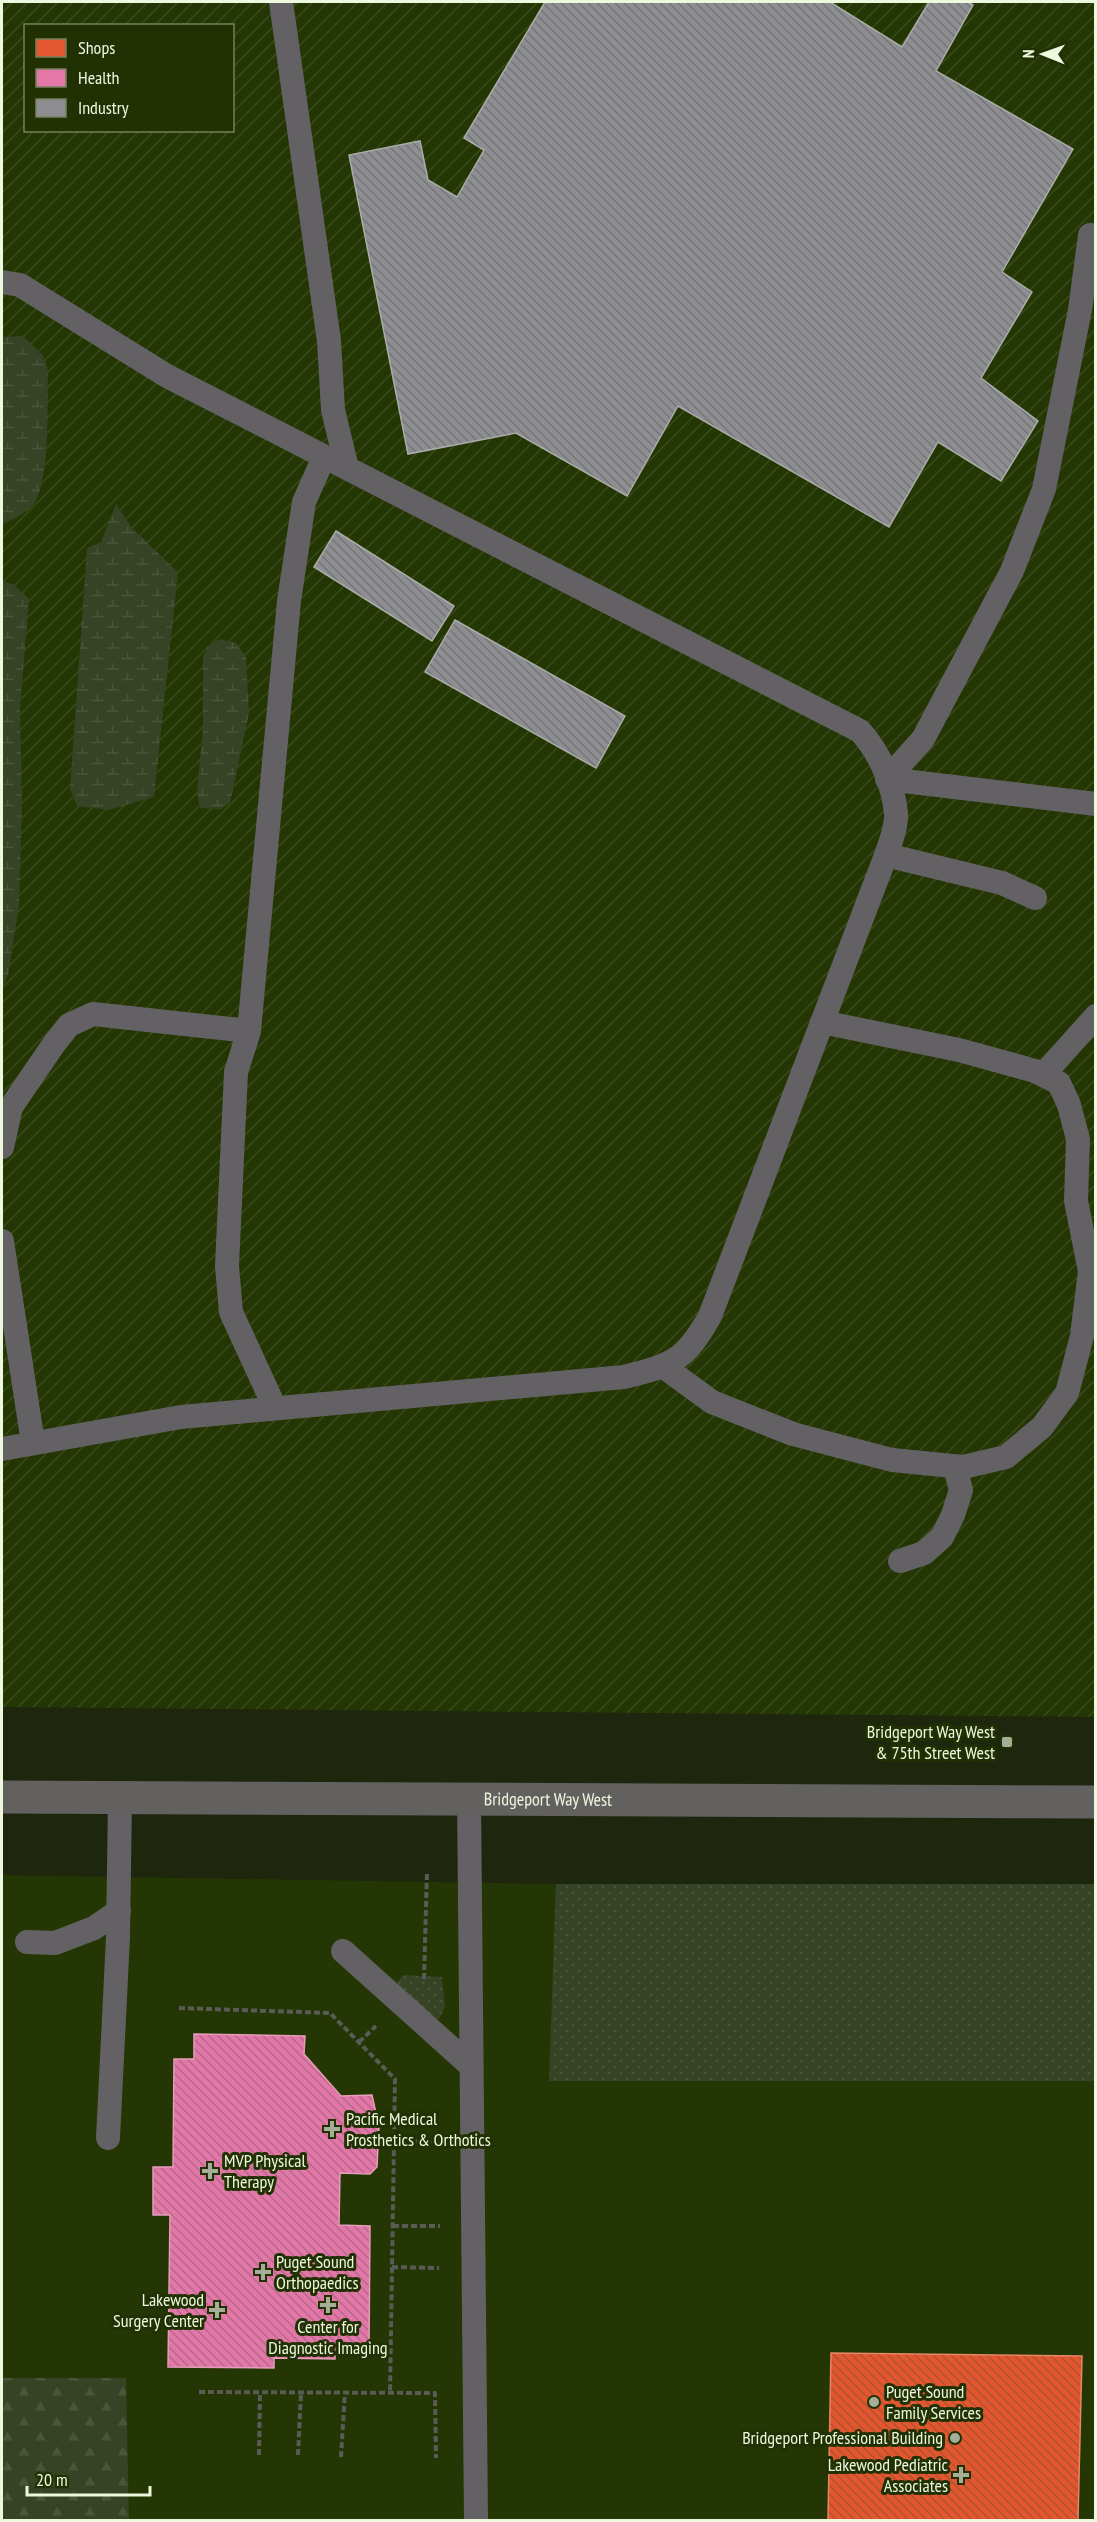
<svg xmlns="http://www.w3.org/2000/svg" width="1097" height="2522" font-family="'PT Sans Narrow',sans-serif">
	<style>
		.built { fill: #243603 }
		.industrial { fill: url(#industrial-furrows); fill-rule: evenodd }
		.grass { fill: url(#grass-dots) }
		.forest { fill: url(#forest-firs) }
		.wetland { fill: url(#wetland-marsh) }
		.shops { fill: url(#shops-back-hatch); stroke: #e78763; stroke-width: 1.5 }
		.health { fill: url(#health-back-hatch); stroke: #e69eb8; stroke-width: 1.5 }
		.industry { fill: url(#industry-back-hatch); stroke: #aaada9; stroke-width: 1.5 }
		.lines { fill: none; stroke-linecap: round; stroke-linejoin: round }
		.path { stroke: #5a5b56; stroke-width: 4; stroke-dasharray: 6 3; stroke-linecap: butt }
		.service { stroke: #646165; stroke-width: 24 }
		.primary { stroke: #626160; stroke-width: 33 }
		.poi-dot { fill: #a5ae96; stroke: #213104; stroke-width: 2 }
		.labels { text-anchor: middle; stroke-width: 6; stroke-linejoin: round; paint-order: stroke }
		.poi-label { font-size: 18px; fill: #edf8df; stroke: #213104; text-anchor: end }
		.street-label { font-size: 18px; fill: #edf8df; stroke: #213104 }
	</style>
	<defs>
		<pattern id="industrial-furrows" width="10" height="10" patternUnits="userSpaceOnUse" patternTransform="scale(1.5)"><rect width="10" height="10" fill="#243603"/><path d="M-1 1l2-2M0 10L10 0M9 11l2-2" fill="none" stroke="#394a1b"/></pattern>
		<pattern id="grass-dots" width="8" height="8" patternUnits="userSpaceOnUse" patternTransform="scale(1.5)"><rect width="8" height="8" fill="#364324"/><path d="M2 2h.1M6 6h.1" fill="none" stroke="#4a5639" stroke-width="1.8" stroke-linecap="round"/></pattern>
		<pattern id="forest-firs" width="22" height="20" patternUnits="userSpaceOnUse" patternTransform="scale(1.5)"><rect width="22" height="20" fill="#364324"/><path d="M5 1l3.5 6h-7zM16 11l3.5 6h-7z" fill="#4a5639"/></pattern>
		<pattern id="wetland-marsh" width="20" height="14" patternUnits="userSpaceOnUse" patternTransform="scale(1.5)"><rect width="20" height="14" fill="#364324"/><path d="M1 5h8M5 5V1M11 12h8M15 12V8" fill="none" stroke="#4a5639"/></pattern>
		<pattern id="shops-back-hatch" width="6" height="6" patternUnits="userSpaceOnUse" patternTransform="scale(1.5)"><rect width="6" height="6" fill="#e4572e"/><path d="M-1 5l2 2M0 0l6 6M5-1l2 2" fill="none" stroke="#ad5235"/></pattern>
		<pattern id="health-back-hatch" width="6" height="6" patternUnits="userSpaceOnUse" patternTransform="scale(1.5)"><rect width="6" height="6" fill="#e377a8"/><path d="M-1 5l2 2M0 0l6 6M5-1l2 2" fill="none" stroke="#b46a8a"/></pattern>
		<pattern id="industry-back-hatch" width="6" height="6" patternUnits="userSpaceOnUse" patternTransform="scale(1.5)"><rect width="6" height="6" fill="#8d8d92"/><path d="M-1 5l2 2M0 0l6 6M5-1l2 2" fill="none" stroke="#747676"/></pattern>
	</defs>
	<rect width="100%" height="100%" fill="#1e260e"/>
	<path class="built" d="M 2,1875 L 556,1884 L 1095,1884 L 1095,2520 L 129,2520 L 125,2378 L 2,2378 Z"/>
	<path class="industrial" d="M 2,2 L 1095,2 L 1095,1717 L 2,1707 ZM 26,26 L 232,26 L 232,130 L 26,130 Z"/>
	<path class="grass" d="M 556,1884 L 1095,1884 L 1095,2081 L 549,2081 Z
		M 403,1975 L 442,1977 L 445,2007 L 439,2019 L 433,2019 L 400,1989 L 397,1983 Z"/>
	<path class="forest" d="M 2,2378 L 126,2378 L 129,2520 L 2,2520 Z"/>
	<path class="wetland" d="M 23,336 L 43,355 L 48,370 C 47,400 51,483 33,505 C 26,514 12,520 2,524 L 2,337 Z
		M 116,504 L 132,528 L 178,572 L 154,797 L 109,810 L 77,806 L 70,789 L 87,548 L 101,542 Z
		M 2,581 L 13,584 L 29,599 L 20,708 L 22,803 L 19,906 L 8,975 L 2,989 Z
		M 220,639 L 236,643 L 246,657 L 249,713 L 230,803 L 220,809 L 200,808 L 197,792 L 203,727 L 203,656 L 209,645 Z"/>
	<path class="shops" d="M 831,2353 L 1082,2356 L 1078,2520 L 828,2520 Z"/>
	<path class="health" d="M 194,2034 L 305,2036 L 304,2054 L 341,2096 L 372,2095 L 379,2127 L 377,2167 L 370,2174 L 340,2173 L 339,2225 L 370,2226 L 369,2351 L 335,2351 L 335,2359 L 274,2358 L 274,2368 L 168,2367 L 170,2215 L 153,2215 L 153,2167 L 173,2167 L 174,2059 L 194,2059 Z"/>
	<path class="industry" d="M 545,2 L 830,2 L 902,47 L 929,2 L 968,2 L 973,5 L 936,71 L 1073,149 L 1002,272 L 1032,292 L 981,378 L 1038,421 L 1001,481 L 938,442 L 889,527 L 678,406 L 627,496 L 516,433 L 408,454 L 349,155 L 420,141 L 428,180 L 457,197 L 484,150 L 464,138 Z
		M 336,531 L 454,606 L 432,641 L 314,567 Z
		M 455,620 L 625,716 L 596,768 L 425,672 Z"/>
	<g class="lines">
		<path class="path" d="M 424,1979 L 427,1872
			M 179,2008 L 330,2013 L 395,2079 L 390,2393
			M 359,2042 L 376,2026
			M 394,2141 L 439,2142
			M 393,2226 L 440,2226
			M 392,2267 L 439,2268
			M 199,2392 L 435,2393 L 436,2458
			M 259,2455 L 260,2392
			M 298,2455 L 301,2393
			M 341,2457 L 345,2392"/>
		<path class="service" d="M 281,2 L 329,341 L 333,410 L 347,468
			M 2,282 L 20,285 L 167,376 L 860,731 C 880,753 893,784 896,813 C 897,826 890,844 886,855 L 710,1316 C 685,1361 672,1365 624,1377 L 181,1417 L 2,1449
			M 887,779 L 923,739 L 1012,571 L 1044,489 L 1080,310 L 1090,235
			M 887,779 L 1096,804
			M 886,855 L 1002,883 L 1035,898
			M 1043,1075 L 1096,1016
			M 2,1147 L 11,1107 L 54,1044 L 69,1025 L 93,1014 L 249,1031
			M 2,1241 L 33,1443
			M 664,1367 L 712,1402 L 793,1434 L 892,1460 L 963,1467 L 1006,1457 L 1042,1427 L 1067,1393 L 1082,1336 L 1090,1271 L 1076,1201 L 1078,1139 L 1069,1105 L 1059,1083 L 1035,1071 L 959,1050 L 822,1022
			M 275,1408 L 231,1312 L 227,1266 L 236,1072 L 249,1031 L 289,601 L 304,502 L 324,457
			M 900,1561 L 924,1553 L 942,1537 L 953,1515 L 961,1490 L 955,1467
			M 469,1799 L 476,2520
			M 27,1942 L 55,1943 L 94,1928 L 119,1911
			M 343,1951 L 471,2066
			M 108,2138 L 118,1937 L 120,1798"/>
		<path class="primary" id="s1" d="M 2,1797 L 1096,1802"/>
	</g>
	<g class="poi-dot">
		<rect x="1001" y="1736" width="12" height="12" rx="3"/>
		<path d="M329 2120h6v6h6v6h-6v6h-6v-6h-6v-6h6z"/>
		<path d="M207 2162h6v6h6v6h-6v6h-6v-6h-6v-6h6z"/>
		<path d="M260 2263h6v6h6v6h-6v6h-6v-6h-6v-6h6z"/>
		<path d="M325 2296h6v6h6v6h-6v6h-6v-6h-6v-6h6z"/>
		<path d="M214 2301h6v6h6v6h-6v6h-6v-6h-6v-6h6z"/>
		<circle cx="874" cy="2402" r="6"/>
		<circle cx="955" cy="2438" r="6"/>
		<path d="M958 2466h6v6h6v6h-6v6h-6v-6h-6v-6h6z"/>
	</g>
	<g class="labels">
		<g class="poi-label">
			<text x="995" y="1738">Bridgeport Way West<tspan x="995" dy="21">&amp; 75th Street West</tspan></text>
			<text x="346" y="2125" text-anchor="start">Pacific Medical<tspan x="346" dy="21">Prosthetics &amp; Orthotics</tspan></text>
			<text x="224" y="2167" text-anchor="start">MVP Physical<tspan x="224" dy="21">Therapy</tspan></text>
			<text x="276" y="2268" text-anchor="start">Puget Sound<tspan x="276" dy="21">Orthopaedics</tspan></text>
			<text x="204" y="2306">Lakewood<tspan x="204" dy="21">Surgery Center</tspan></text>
			<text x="328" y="2333" text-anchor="middle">Center for<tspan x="328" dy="21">Diagnostic Imaging</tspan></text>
			<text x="886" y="2398" text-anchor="start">Puget Sound<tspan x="886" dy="21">Family Services</tspan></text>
			<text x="943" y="2444">Bridgeport Professional Building</text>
			<text x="948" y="2471">Lakewood Pediatric<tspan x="948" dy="21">Associates</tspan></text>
		</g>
		<g class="street-label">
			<text dy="6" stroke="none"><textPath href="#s1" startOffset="546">Bridgeport Way West</textPath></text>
		</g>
	</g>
	<rect width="1097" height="2522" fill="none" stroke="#edf8df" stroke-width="6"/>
	<rect x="24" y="24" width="210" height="108" fill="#213104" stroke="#73815c" stroke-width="1.5"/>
	<rect x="36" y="39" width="30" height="18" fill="#e4572e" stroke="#73815c" stroke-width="1.5"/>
	<text x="78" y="54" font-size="18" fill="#edf8df">Shops</text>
	<rect x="36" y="69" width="30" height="18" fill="#e377a8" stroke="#73815c" stroke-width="1.5"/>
	<text x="78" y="84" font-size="18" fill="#edf8df">Health</text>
	<rect x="36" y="99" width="30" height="18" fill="#8d8d92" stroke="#73815c" stroke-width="1.5"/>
	<text x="78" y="114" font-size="18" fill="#edf8df">Industry</text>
	<g transform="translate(1043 54) rotate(271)" stroke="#213104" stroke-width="4.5" paint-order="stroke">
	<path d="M0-4.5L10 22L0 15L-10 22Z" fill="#edf8df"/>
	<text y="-9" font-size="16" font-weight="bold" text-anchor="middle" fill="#edf8df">N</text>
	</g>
	<path d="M27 2486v9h123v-9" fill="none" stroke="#edf8df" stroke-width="3"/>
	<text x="36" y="2486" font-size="18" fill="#edf8df" stroke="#213104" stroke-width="4.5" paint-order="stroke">20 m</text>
</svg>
